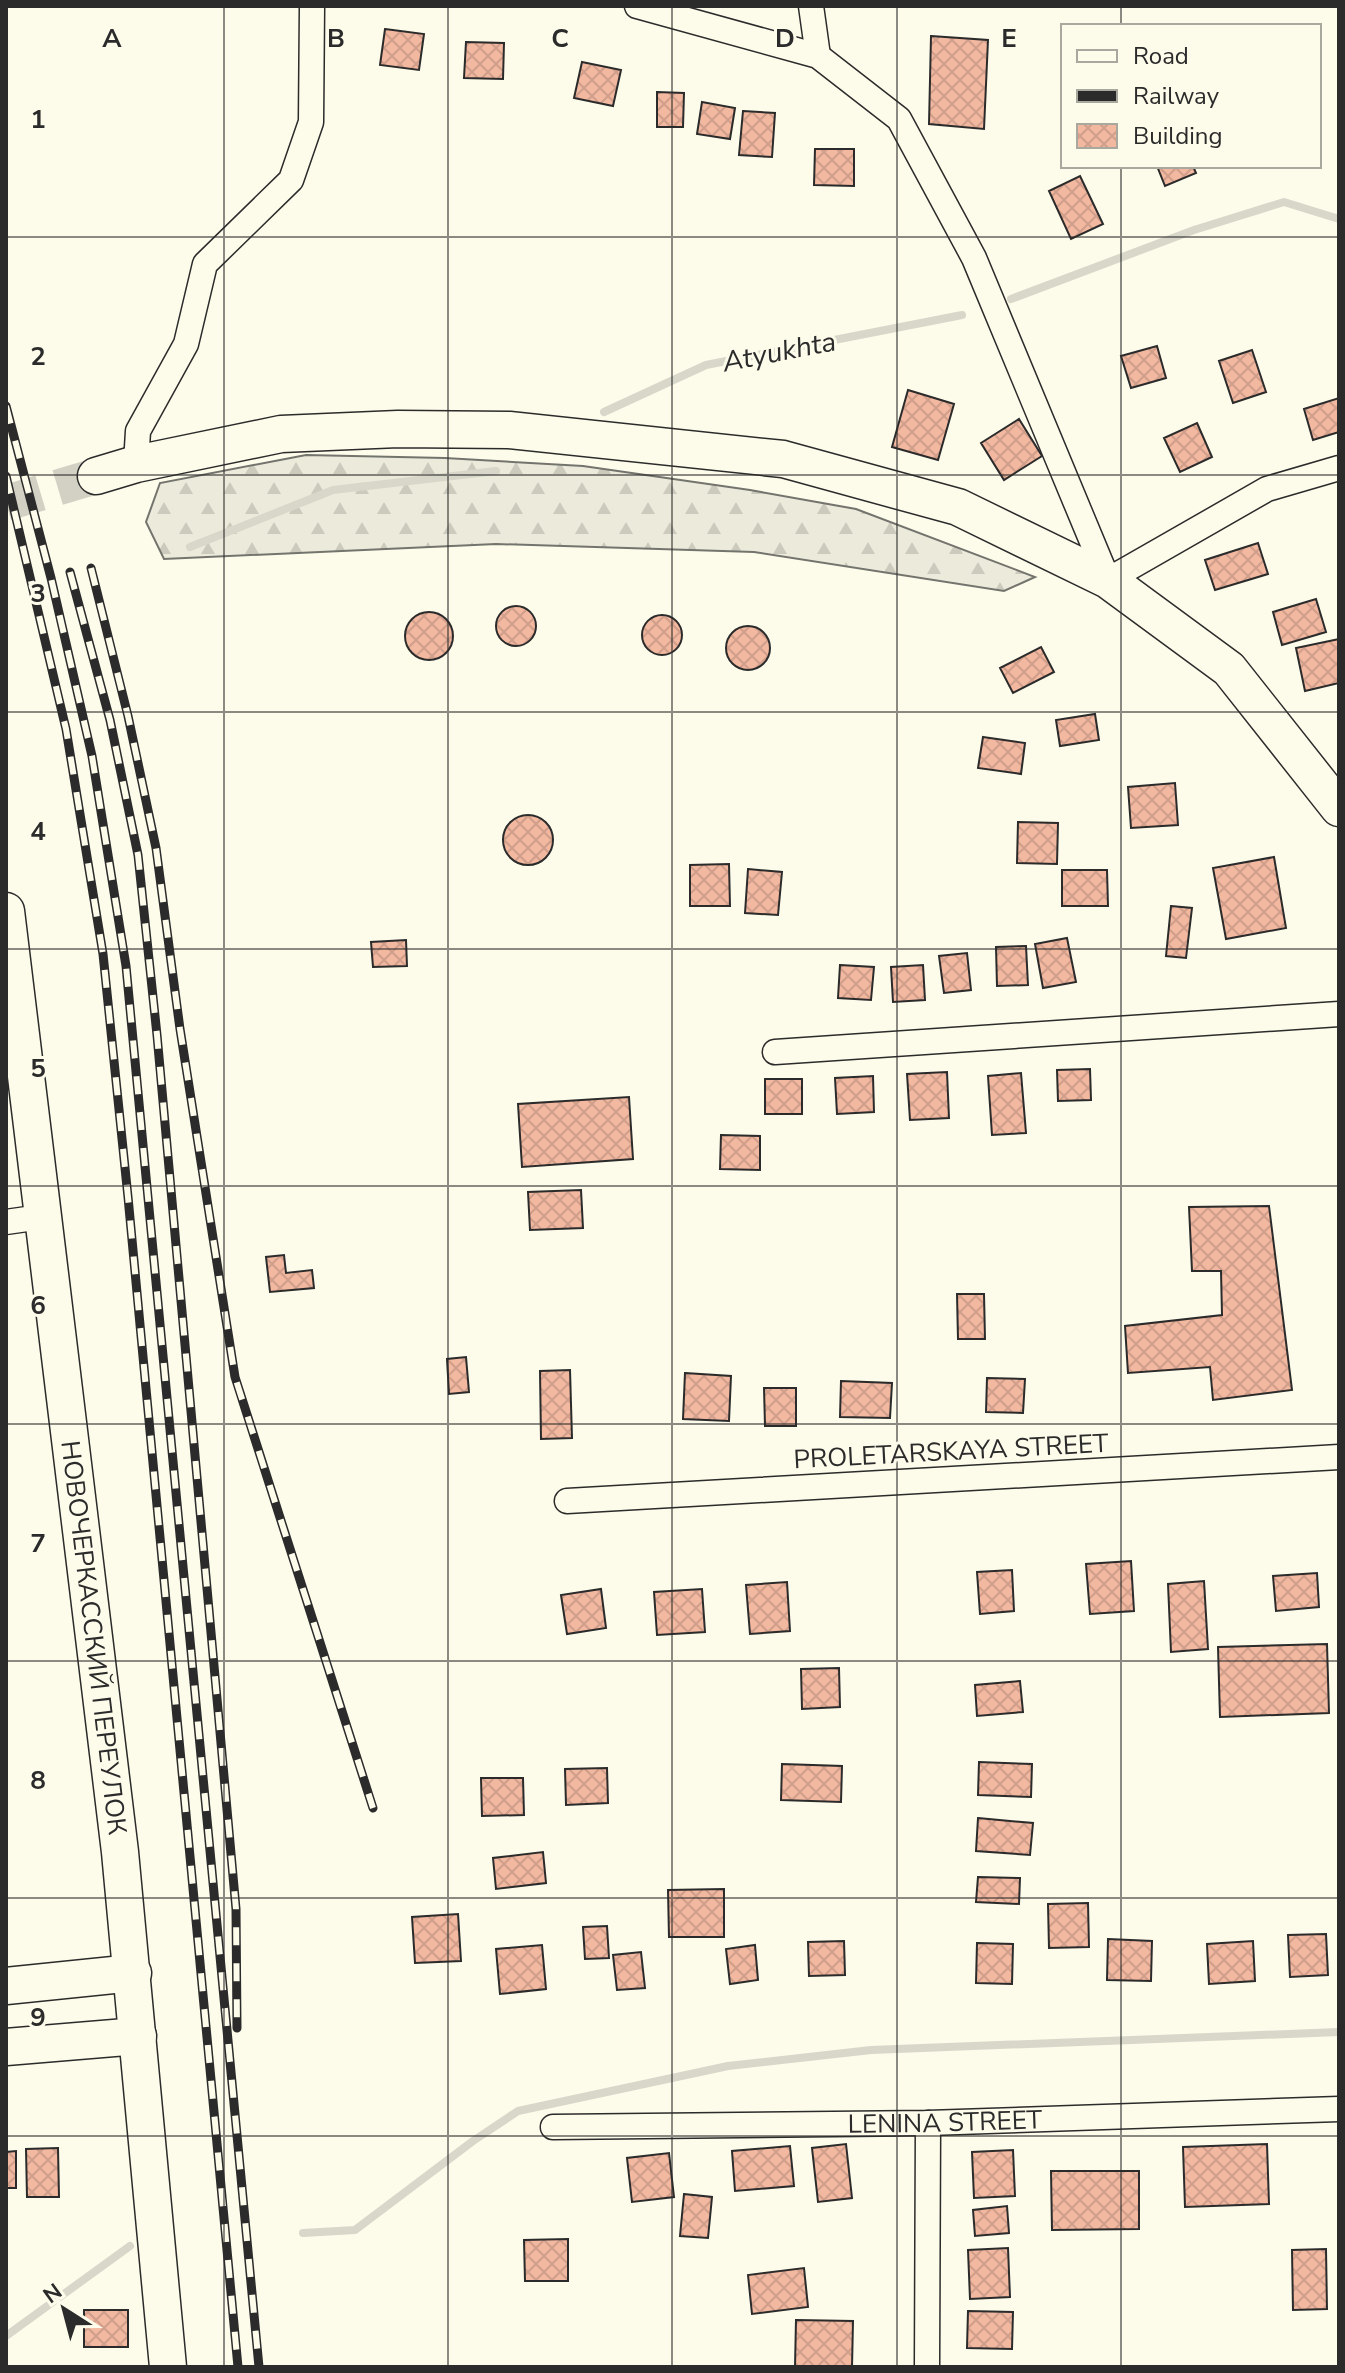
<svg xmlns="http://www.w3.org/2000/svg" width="1345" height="2373" font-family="'Nunito Sans',sans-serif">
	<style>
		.forest { fill: url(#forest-firs); stroke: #74746e; stroke-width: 2 }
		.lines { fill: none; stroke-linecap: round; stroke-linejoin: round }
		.stream { stroke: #d8d7c9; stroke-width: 8 }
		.building { fill: url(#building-cross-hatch); stroke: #2b2b2b; stroke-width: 2 }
		.secondary-tunnel { stroke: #d3d1c4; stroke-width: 36; stroke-dasharray: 36 18; stroke-linecap: butt }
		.street-casing { stroke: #2b2b2b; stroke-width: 27 }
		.secondary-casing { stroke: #2b2b2b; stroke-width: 39 }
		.street { stroke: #fdfbea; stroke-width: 24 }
		.secondary { stroke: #fdfbea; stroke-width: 36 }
		.rail-casing { stroke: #2b2b2b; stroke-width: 9 }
		.rail { stroke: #fdfbea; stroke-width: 6; stroke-dasharray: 18; stroke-linecap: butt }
		.grid { fill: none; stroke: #2b2b2b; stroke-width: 2; stroke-opacity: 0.55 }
		.labels { text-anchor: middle; stroke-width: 6; stroke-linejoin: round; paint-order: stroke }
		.street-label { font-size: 26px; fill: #2b2b2b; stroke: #fdfbea }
		.water-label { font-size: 28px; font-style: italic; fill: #2b2b2b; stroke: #fdfbea }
		.grid-label { font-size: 26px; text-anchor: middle; font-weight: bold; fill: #2b2b2b; stroke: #fdfbea; stroke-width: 6; stroke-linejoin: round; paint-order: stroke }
	</style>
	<defs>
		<pattern id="forest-firs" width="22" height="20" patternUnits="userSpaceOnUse" patternTransform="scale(2)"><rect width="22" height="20" fill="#ecebdb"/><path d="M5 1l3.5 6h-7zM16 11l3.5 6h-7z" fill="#cbcabc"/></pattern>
		<pattern id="building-cross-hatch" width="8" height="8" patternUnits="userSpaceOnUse" patternTransform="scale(2)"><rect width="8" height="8" fill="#f2b8a0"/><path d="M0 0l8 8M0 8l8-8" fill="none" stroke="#d09e8a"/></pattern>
	</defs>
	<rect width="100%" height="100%" fill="#fdfbea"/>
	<path class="forest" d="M 306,455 L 445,458 L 583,466 L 750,490 L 856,509 L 1035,577 L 1004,591 L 754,552 L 496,544 L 164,559 L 146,522 L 160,483 Z"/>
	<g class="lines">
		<path class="stream" d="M 1011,299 L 1194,230 L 1284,202 L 1339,219
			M 604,412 L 706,365 L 962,315
			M 190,547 L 333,490 L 496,471
			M 303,2233 L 355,2230 L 473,2141 L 518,2111 L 728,2066 L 871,2050 L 1339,2032
			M 6,2336 L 130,2246"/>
	</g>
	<path class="building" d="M 385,29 L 424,34 L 419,70 L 380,65 Z
		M 931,36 L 988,40 L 984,129 L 929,124 Z
		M 466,42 L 504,43 L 503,79 L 464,78 Z
		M 582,62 L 621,70 L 613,106 L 574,98 Z
		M 657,92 L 684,93 L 683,127 L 657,127 Z
		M 702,102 L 735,108 L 730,139 L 697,134 Z
		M 743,111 L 775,113 L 772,157 L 739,155 Z
		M 815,149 L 854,149 L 854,186 L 814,185 Z
		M 1157,166 L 1193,166 L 1196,173 L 1165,186 Z
		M 1080,176 L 1103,224 L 1071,239 L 1049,191 Z
		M 1157,346 L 1166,378 L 1131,388 L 1121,356 Z
		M 1252,350 L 1266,392 L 1233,403 L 1219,361 Z
		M 908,390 L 954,404 L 938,460 L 892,447 Z
		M 1339,398 L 1339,432 L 1313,440 L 1304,409 Z
		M 1019,419 L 1042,456 L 1004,480 L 981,443 Z
		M 1197,423 L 1212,457 L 1180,472 L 1164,438 Z
		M 1258,543 L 1268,574 L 1215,590 L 1205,560 Z
		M 1316,599 L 1326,632 L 1282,645 L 1273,612 Z
		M496 626a20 20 0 1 1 40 0a20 20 0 1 1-40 0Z
		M405 636a24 24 0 1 1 48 0a24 24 0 1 1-48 0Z
		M642 635a20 20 0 1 1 40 0a20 20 0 1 1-40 0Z
		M726 648a22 22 0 1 1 44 0a22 22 0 1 1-44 0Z
		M 1339,639 L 1339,683 L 1305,691 L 1296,648 Z
		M 1041,647 L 1054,672 L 1013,693 L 1000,668 Z
		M 1095,714 L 1099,740 L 1060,746 L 1056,720 Z
		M 983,737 L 1025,743 L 1021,774 L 978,768 Z
		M 1175,783 L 1178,825 L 1131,828 L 1128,787 Z
		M503 840a25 25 0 1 1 50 0a25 25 0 1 1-50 0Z
		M 1018,822 L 1058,823 L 1057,864 L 1017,863 Z
		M 1274,857 L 1286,928 L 1226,939 L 1213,868 Z
		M 729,864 L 730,906 L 690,906 L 690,865 Z
		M 748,869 L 782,872 L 778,915 L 745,913 Z
		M 1062,870 L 1107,870 L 1108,906 L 1062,906 Z
		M 1171,906 L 1192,908 L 1186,958 L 1166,956 Z
		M 1067,938 L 1076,982 L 1043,988 L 1035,944 Z
		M 406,940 L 407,966 L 373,967 L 371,942 Z
		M 1026,946 L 1028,985 L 997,986 L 996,947 Z
		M 967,953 L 971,990 L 944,993 L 939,956 Z
		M 840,965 L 874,967 L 871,1000 L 838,998 Z
		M 923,965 L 925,1000 L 893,1002 L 891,967 Z
		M 1090,1069 L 1091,1100 L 1058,1101 L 1057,1070 Z
		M 947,1072 L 949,1118 L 910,1120 L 907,1074 Z
		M 1021,1073 L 1026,1133 L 992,1135 L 988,1076 Z
		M 873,1076 L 874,1112 L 837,1114 L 835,1078 Z
		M 765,1079 L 802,1079 L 802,1114 L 765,1114 Z
		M 629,1097 L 633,1159 L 522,1167 L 518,1104 Z
		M 721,1135 L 760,1136 L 760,1170 L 720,1169 Z
		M 581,1190 L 583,1228 L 530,1230 L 528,1192 Z
		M 1269,1206 L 1292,1390 L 1213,1400 L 1210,1367 L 1128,1373 L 1125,1326 L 1222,1315 L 1221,1271 L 1192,1271 L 1189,1207 Z
		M 284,1255 L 286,1273 L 312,1270 L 314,1288 L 270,1292 L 266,1257 Z
		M 957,1294 L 984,1294 L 985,1339 L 958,1339 Z
		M 466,1357 L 469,1392 L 449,1394 L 447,1359 Z
		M 570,1370 L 572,1438 L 541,1439 L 540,1371 Z
		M 685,1373 L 731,1376 L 729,1421 L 683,1419 Z
		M 987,1378 L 1025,1379 L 1023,1413 L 986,1412 Z
		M 841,1381 L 892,1383 L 890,1418 L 840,1417 Z
		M 764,1388 L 796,1388 L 796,1426 L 765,1426 Z
		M 1131,1561 L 1134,1611 L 1090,1614 L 1086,1564 Z
		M 1012,1570 L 1014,1611 L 980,1614 L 977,1572 Z
		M 1317,1573 L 1319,1607 L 1276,1611 L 1273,1576 Z
		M 1204,1581 L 1208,1649 L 1171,1652 L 1168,1584 Z
		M 787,1582 L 790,1631 L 750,1634 L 746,1585 Z
		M 601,1589 L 606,1628 L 567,1634 L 561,1595 Z
		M 702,1589 L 705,1632 L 657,1635 L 654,1592 Z
		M 1327,1644 L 1329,1713 L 1220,1717 L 1218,1647 Z
		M 839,1668 L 840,1707 L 802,1709 L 801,1669 Z
		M 1020,1681 L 1023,1712 L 977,1716 L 975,1685 Z
		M 979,1762 L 1032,1764 L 1031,1797 L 978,1795 Z
		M 782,1764 L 842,1766 L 841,1802 L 781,1800 Z
		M 607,1768 L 608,1803 L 566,1805 L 565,1769 Z
		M 481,1778 L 523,1778 L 524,1815 L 482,1816 Z
		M 978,1818 L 1033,1823 L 1030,1855 L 976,1851 Z
		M 543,1852 L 546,1883 L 496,1889 L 493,1858 Z
		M 978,1877 L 1020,1878 L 1019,1904 L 976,1902 Z
		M 724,1889 L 724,1937 L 669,1937 L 668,1890 Z
		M 1088,1903 L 1089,1947 L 1049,1948 L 1048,1904 Z
		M 458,1914 L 461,1961 L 415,1963 L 412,1917 Z
		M 607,1926 L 609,1958 L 585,1959 L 583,1927 Z
		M 1326,1934 L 1328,1975 L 1290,1977 L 1288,1935 Z
		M 1108,1939 L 1152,1941 L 1151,1981 L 1107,1980 Z
		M 844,1941 L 845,1975 L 809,1976 L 808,1942 Z
		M 1253,1941 L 1255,1981 L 1209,1984 L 1207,1944 Z
		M 977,1943 L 1013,1944 L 1012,1984 L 976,1983 Z
		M 542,1945 L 546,1989 L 500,1994 L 496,1949 Z
		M 755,1945 L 758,1980 L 730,1984 L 726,1949 Z
		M 641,1952 L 645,1988 L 617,1990 L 613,1955 Z
		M 846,2144 L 852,2198 L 818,2202 L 812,2148 Z
		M 1267,2144 L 1269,2204 L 1185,2207 L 1183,2147 Z
		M 790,2146 L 794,2186 L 735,2191 L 732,2151 Z
		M 58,2148 L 59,2197 L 27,2197 L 26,2149 Z
		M 1013,2150 L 1015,2196 L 974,2198 L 972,2152 Z
		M 16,2151 L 16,2188 L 6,2188 L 6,2152 Z
		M 669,2153 L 674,2197 L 632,2202 L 627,2158 Z
		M 1051,2171 L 1139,2171 L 1139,2229 L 1052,2230 Z
		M 684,2194 L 712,2197 L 708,2238 L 680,2236 Z
		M 1007,2206 L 1009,2233 L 975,2236 L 973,2210 Z
		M 568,2239 L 568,2281 L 525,2281 L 524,2240 Z
		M 1008,2248 L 1010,2297 L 970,2299 L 968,2250 Z
		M 1326,2249 L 1327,2309 L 1293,2310 L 1292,2250 Z
		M 804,2268 L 808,2307 L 752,2314 L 748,2275 Z
		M 84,2310 L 128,2310 L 128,2347 L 84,2347 Z
		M 968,2311 L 1013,2312 L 1012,2349 L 967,2348 Z
		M 796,2320 L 853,2321 L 852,2367 L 795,2367 Z"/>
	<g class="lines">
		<path class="secondary-tunnel" d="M 6,503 L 96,476"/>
		<defs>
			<g id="street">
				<path d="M 637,6 L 818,56 L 899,119 L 974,258 L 1108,580 L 1267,489 L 1339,468"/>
				<path d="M 811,6 L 818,56"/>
				<path d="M 136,464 L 138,431 L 186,344 L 205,264 L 291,180 L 311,122 L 312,6"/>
				<path d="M 775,1052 L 1339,1014"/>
				<path d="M 6,1222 L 41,1217"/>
				<path d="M 567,1501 L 1339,1457"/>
				<path id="s1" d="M 553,2127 L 928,2123 L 1339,2109"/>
				<path d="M 927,2367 L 928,2123"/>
			</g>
			<g id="secondary">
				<path d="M 96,476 L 136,464 L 281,434 L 398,429 L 509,430 L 783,459 L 958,507 L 1108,580 L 1229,669 L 1339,808"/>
				<path id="s2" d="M 6,911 L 120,1852 L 168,2367"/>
				<path d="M 6,1986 L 133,1973"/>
				<path d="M 6,2047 L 138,2036"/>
			</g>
		</defs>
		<use href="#street" class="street-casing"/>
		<use href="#secondary" class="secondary-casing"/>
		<use href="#street" class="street"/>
		<use href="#secondary" class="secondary"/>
		<defs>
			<path id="rail" d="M 6,406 L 51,578 L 92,756 L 126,966 L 259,2367
				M 6,476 L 66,729 L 103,954 L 128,1197 L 238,2367
				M 91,568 L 128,716 L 156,848 L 180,1029 L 235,1377 L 373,1808
				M 70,572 L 110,720 L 138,855 L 157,1035 L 236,1909 L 237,2028"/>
		</defs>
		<use href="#rail" class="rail-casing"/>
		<use href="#rail" class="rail"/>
	</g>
	<path class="grid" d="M 224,6 L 224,2367M 448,6 L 448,2367M 672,6 L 672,2367M 897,6 L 897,2367M 1121,6 L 1121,26M 1121,166 L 1121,2367M 6,237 L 1339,237M 6,475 L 1339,475M 6,712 L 1339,712M 6,949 L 1339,949M 6,1186 L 1339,1186M 6,1424 L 1339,1424M 6,1661 L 1339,1661M 6,1898 L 1339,1898M 6,2136 L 1339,2136"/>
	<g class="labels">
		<g class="street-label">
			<text transform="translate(951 1451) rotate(-3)" y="9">PROLETARSKAYA STREET</text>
			<text dy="9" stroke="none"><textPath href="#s2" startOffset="732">НОВОЧЕРКАССКИЙ ПЕРЕУЛОК</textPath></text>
			<text dy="9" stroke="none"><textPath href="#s1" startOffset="392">LENINA STREET</textPath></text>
		</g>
		<g class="water-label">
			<text transform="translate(779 351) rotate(-11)" y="10">Atyukhta</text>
		</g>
	</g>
	<g class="grid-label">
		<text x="112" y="47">A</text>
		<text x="336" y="47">B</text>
		<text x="560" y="47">C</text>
		<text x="785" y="47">D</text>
		<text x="1009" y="47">E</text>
		<text x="38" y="128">1</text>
		<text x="38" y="365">2</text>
		<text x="38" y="602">3</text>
		<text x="38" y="840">4</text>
		<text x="38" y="1077">5</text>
		<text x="38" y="1314">6</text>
		<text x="38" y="1552">7</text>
		<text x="38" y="1789">8</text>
		<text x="38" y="2026">9</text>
	</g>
	<rect width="1345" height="2373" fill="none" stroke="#2b2b2b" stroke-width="16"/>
	<rect x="1061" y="24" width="260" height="144" fill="#fdfbea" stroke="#a9a89e" stroke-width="2"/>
	<rect x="1077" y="50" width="40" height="12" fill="#fdfbea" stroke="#a9a89e" stroke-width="2"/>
	<text x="1133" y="64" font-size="24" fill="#2b2b2b">Road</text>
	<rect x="1077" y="90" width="40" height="12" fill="#2b2b2b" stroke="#a9a89e" stroke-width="2"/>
	<text x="1133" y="104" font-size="24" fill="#2b2b2b">Railway</text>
	<rect x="1077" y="124" width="40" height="24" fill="url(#building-cross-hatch)" stroke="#a9a89e" stroke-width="2"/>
	<text x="1133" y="144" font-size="24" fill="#2b2b2b">Building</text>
	<g transform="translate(64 2309) rotate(324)" stroke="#fdfbea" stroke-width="6" paint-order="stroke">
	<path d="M0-6L14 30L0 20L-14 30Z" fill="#2b2b2b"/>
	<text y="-12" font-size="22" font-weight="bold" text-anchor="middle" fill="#2b2b2b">N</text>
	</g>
</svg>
